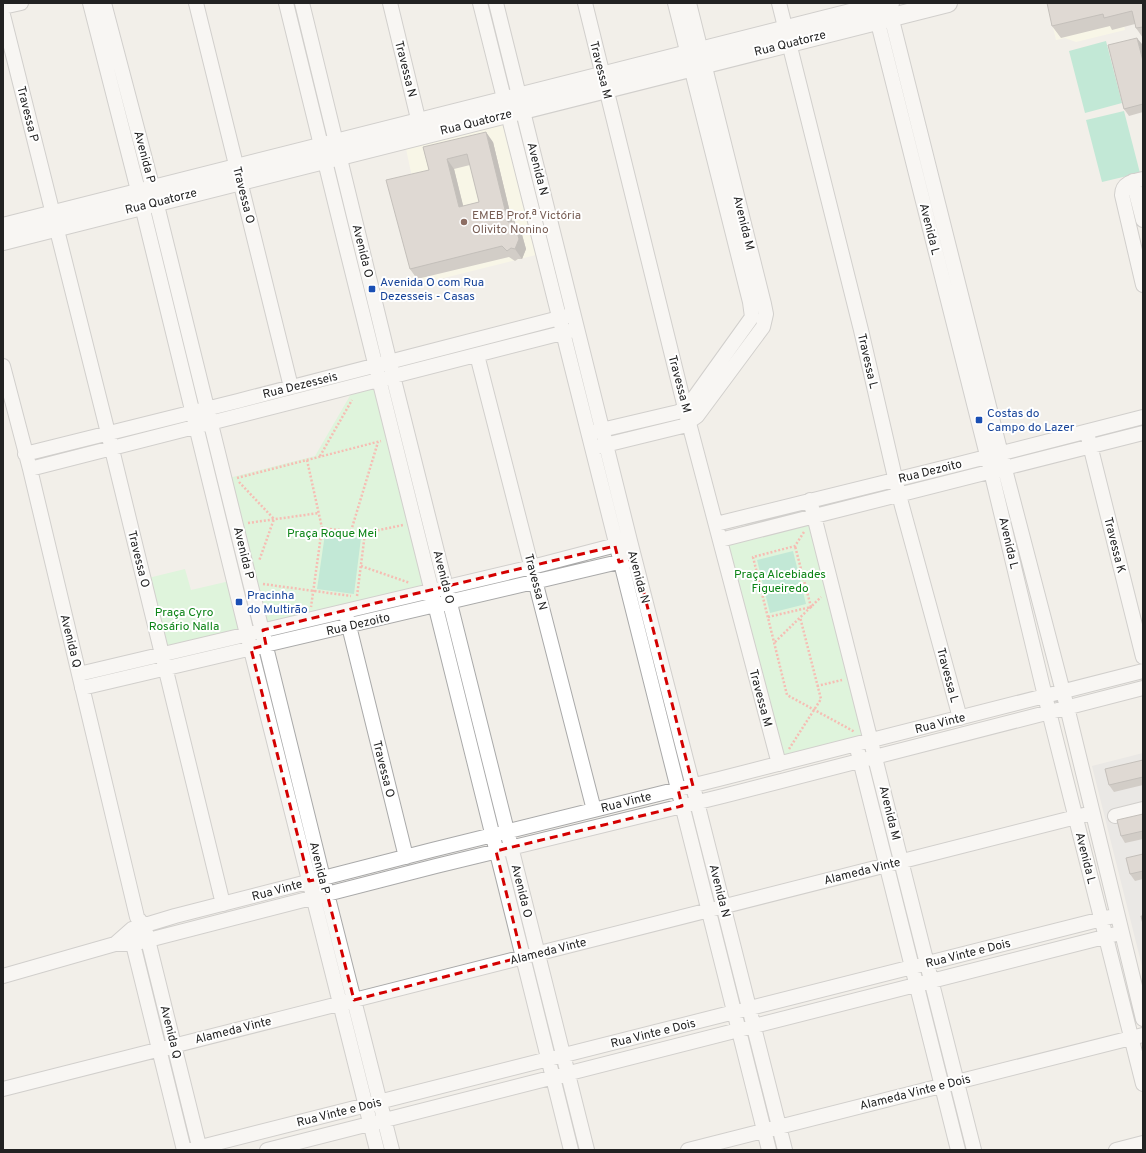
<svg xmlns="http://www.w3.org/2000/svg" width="1146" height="1153" font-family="Overpass,sans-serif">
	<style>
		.residential { fill: #e0dfdf }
		.education { fill: #ffffe5 }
		.park { fill: #c8facc }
		.pitch { fill: #88e0be }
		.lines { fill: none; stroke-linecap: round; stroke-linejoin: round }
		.minor-casing { stroke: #a9a9a9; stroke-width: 16 }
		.tertiary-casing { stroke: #a9a9a9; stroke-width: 20 }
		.path { stroke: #fa8072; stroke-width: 2.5; stroke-dasharray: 2 2; stroke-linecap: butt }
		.minor { stroke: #fff; stroke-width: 14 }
		.tertiary { stroke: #fff; stroke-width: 18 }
		.wall { fill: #aba49e; fill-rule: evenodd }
		.shaded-wall { fill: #8b8681 }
		.building { fill: #c7bfb8; stroke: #8b8681; fill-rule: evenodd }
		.marked { fill: none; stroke: #d40000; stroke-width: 3; stroke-dasharray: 8 5; stroke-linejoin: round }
		.education-dot { fill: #8d6e63; stroke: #fff; stroke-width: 1.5 }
		.transit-dot { fill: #1a4fb4; stroke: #fff; stroke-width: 1.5 }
		.labels { text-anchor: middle; stroke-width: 4; stroke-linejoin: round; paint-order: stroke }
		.street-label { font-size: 12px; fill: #222; stroke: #fff }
		.education-label { font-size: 12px; fill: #785e54; stroke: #fff; text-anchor: start }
		.transit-label { font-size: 12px; fill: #164399; stroke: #fff; text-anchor: start }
		.park-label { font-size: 12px; fill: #0c8416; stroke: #fff }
	</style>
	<rect width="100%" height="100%" fill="#f2efe9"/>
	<path class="residential" d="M 1143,753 L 1143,970 L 1092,766 Z"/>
	<path class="education" d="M 1047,3 L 1119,3 L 1125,30 L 1076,42 L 1065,38 L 1056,40 Z
		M 504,121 L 536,255 L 416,285 L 392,188 L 413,182 L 405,144 Z"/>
	<path class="park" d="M 379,380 L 431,590 L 263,630 L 225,479 L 315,456 L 355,387 Z
		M 814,517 L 871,740 L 778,764 L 720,540 Z
		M 185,569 L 191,590 L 234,580 L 247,634 L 162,654 L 144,579 Z"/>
	<path class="pitch" d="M 1106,41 L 1122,103 L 1085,113 L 1069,51 Z
		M 1124,111 L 1140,173 L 1102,182 L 1086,120 Z
		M 325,534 L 361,538 L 354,594 L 317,589 Z
		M 793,551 L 806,604 L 770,613 L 757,560 Z"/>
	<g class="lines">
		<defs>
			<path id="minor" d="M 90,3 L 142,206 L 247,634 L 377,1150
				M 104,3 L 153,189 L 323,878 L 392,1150
				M 196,3 L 291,387
				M 286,3 C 335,205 386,406 436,608 C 481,789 525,970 571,1150
				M 302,3 L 393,376 L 587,1150
				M 390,3 L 421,131
				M 480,3 C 574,386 672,768 769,1150
				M 496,3 L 630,541 L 697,802 L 785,1150
				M 585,3 L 685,408 L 779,764
				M 779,3 L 861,330 L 899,495 L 960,718
				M 3,7 L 21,3
				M 889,8 L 1001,454 L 1067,707 L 1143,1019
				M 875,11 L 991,471 L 1045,696 L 1143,1084
				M 3,15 L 108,433 L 223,904
				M 1143,179 C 1133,181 1122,183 1122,195 L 1143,285
				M 1133,181 L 1143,220
				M 477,355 L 594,810
				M 3,366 L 30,469 L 137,917 L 144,926 L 148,940 L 200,1150
				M 593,432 L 678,412 L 685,408 L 691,402 L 752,317 L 750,302 L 675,3
				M 1088,437 L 1143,657
				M 597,447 L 683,426 L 697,416 L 763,327 L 766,314 L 764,304 L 689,3
				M 25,454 L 238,401 L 567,316
				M 30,469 L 570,331
				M 810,500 L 974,1150
				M 716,524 L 951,466 L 1143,417
				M 720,540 L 1143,433
				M 347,618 L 406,857
				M 79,674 L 532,567 L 624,543
				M 82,688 L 627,560
				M 858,752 L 958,1150
				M 1115,816 L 1143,809
				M 133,935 L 133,944 L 184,1150
				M 115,944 L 132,929 L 175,916 L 432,850 L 719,779 L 1143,671
				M 3,976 L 115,944 L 133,944 L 436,866 L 723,796 L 1143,688
				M 3,1089 L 1092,813
				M 189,1150 L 1110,917
				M 267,1150 L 1116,934
				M 688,1150 L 1143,1035
				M 1116,1150 L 1143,1143"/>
			<path id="tertiary" d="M 3,227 L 890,3
				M 3,241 L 948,3"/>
		</defs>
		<use href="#minor" class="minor-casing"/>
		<use href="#tertiary" class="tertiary-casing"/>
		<path class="path" d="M 320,456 L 352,400
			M 307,460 L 322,528 L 311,607
			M 237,478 L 381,441
			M 239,482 L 274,519 L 259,561
			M 248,523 L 319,513
			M 322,528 L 365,533 L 403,525
			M 351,531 L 378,442
			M 804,532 L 795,546 L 753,557 L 787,695 L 855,732
			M 361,566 L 410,583
			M 263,584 L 351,596
			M 357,596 L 365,533
			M 768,617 L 811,607 L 795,546
			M 775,642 L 821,597
			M 817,686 L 842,680
			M 789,749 L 821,699 L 800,617"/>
		<use href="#minor" class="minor"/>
		<use href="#tertiary" class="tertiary"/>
	</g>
	<path class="wall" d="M 1143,3 L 1143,38 L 1136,28 L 1135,24 L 1112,30 L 1110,26 L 1061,38 L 1052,26 Z
		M 1142,44 L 1143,49 L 1143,112 L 1129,116 L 1124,109 Z
		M 493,142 L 512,221 L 521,231 L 526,249 L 522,259 L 518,259 L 515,261 L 509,257 L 417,279 L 410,269 L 429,170 L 423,147 ZM 470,165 L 479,202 L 463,206 L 454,169 Z
		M 1143,760 L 1143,785 L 1114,792 L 1109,785 Z
		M 1143,814 L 1143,839 L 1125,843 L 1121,836 Z
		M 1143,854 L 1143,879 L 1135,881 L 1130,874 Z"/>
	<path class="shaded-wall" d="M 1137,38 L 1142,44 L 1143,49 L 1143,61 Z
		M 486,132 L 493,142 L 515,233 L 508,222 Z
		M 447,159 L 454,169 L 466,217 L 459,207 Z
		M 514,221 L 521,231 L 526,249 L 522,259 L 515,249 Z"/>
	<path class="building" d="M 1047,3 L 1143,3 L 1143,27 L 1136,28 L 1132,11 L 1104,18 L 1103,14 L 1052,26 Z
		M 1137,38 L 1143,61 L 1143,104 L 1124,109 L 1108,45 Z
		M 486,132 L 508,222 L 514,221 L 519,239 L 515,249 L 511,248 L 507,251 L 502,246 L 410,269 L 386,180 L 429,170 L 423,147 ZM 467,154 L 479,202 L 459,207 L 447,159 Z
		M 1143,760 L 1143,777 L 1109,785 L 1105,769 Z
		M 1143,814 L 1143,831 L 1121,836 L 1117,820 Z
		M 1143,854 L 1143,871 L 1130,874 L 1126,858 Z
		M 1141,916 L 1143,916 L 1143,924 Z"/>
	<path d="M0 0H1146V1153H0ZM 615,546 L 619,562 L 635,558 L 693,786 L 678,789 L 682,806 L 496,851 L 522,957 L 354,1000 L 323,878 L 309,881 L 251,649 L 266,645 L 263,630 Z" fill="#f2efe9" fill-opacity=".55" fill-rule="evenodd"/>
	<path class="marked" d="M 615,546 L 619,562 L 635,558 L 693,786 L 678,789 L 682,806 L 496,851 L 522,957 L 354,1000 L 323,878 L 309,881 L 251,649 L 266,645 L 263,630 Z"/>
	<circle class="education-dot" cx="464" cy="222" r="4"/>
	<g class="transit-dot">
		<rect x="368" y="285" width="8" height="8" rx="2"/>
		<rect x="975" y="416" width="8" height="8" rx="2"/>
		<rect x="235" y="598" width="8" height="8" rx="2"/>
	</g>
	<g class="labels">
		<g class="street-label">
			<text transform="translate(790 43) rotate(-14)" y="4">Rua Quatorze</text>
			<text transform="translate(406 69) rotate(76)" y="4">Travessa N</text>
			<text transform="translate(601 70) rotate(76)" y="4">Travessa M</text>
			<text transform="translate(28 114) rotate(76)" y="4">Travessa P</text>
			<text transform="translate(476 122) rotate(-14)" y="4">Rua Quatorze</text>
			<text transform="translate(145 157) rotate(75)" y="4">Avenida P</text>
			<text transform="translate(538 169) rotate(76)" y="4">Avenida N</text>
			<text transform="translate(244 195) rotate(76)" y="4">Travessa O</text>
			<text transform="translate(161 201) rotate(-14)" y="4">Rua Quatorze</text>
			<text transform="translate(744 223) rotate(76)" y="4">Avenida M</text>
			<text transform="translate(930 229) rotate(76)" y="4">Avenida L</text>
			<text transform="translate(363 251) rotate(76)" y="4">Avenida O</text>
			<text transform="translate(868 361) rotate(77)" y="4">Travessa L</text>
			<text transform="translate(680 384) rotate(75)" y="4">Travessa M</text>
			<text transform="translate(300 385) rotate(-14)" y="4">Rua Dezesseis</text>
			<text transform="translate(930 471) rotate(-14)" y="4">Rua Dezoito</text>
			<text transform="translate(1009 543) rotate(77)" y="4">Avenida L</text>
			<text transform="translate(1115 545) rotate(76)" y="4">Travessa K</text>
			<text transform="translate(244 553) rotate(76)" y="4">Avenida P</text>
			<text transform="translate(139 559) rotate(76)" y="4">Travessa O</text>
			<text transform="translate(444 577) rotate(76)" y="4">Avenida O</text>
			<text transform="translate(639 577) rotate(75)" y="4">Avenida N</text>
			<text transform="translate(536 582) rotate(75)" y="4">Travessa N</text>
			<text transform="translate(358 624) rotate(-13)" y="4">Rua Dezoito</text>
			<text transform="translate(71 641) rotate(76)" y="4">Avenida Q</text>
			<text transform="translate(948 675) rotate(75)" y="4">Travessa L</text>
			<text transform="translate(761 698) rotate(75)" y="4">Travessa M</text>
			<text transform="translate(940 723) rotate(-14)" y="4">Rua Vinte</text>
			<text transform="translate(384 769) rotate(76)" y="4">Travessa O</text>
			<text transform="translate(626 802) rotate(-14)" y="4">Rua Vinte</text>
			<text transform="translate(890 813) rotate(76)" y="4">Avenida M</text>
			<text transform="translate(1086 858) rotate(76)" y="4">Avenida L</text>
			<text transform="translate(320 868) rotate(76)" y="4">Avenida P</text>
			<text transform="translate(862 871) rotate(-14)" y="4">Alameda Vinte</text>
			<text transform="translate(277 890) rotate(-15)" y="4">Rua Vinte</text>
			<text transform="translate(522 891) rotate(76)" y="4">Avenida O</text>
			<text transform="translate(720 891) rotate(76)" y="4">Avenida N</text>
			<text transform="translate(548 951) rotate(-14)" y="4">Alameda Vinte</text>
			<text transform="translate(968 953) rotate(-14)" y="4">Rua Vinte e Dois</text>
			<text transform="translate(233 1030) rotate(-14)" y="4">Alameda Vinte</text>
			<text transform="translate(171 1032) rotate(76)" y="4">Avenida Q</text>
			<text transform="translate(653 1033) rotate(-14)" y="4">Rua Vinte e Dois</text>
			<text transform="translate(915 1092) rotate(-14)" y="4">Alameda Vinte e Dois</text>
			<text transform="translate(339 1112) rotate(-14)" y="4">Rua Vinte e Dois</text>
		</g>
		<g class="education-label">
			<text x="472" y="219">EMEB Prof.ª Victória<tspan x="472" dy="14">Olivito Nonino</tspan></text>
		</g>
		<g class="transit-label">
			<text x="380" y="286">Avenida O com Rua<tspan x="380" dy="14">Dezesseis - Casas</tspan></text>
			<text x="987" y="417">Costas do<tspan x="987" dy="14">Campo do Lazer</tspan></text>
			<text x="247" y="599">Pracinha<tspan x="247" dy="14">do Multirão</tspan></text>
		</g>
		<g class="park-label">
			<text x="332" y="537">Praça Roque Mei</text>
			<text x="780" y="578">Praça Alcebiades<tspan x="780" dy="14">Figueiredo</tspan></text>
			<text x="184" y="616">Praça Cyro<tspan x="184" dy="14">Rosário Nalla</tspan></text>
		</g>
	</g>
	<rect width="1146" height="1153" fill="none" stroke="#222222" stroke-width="8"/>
</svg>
